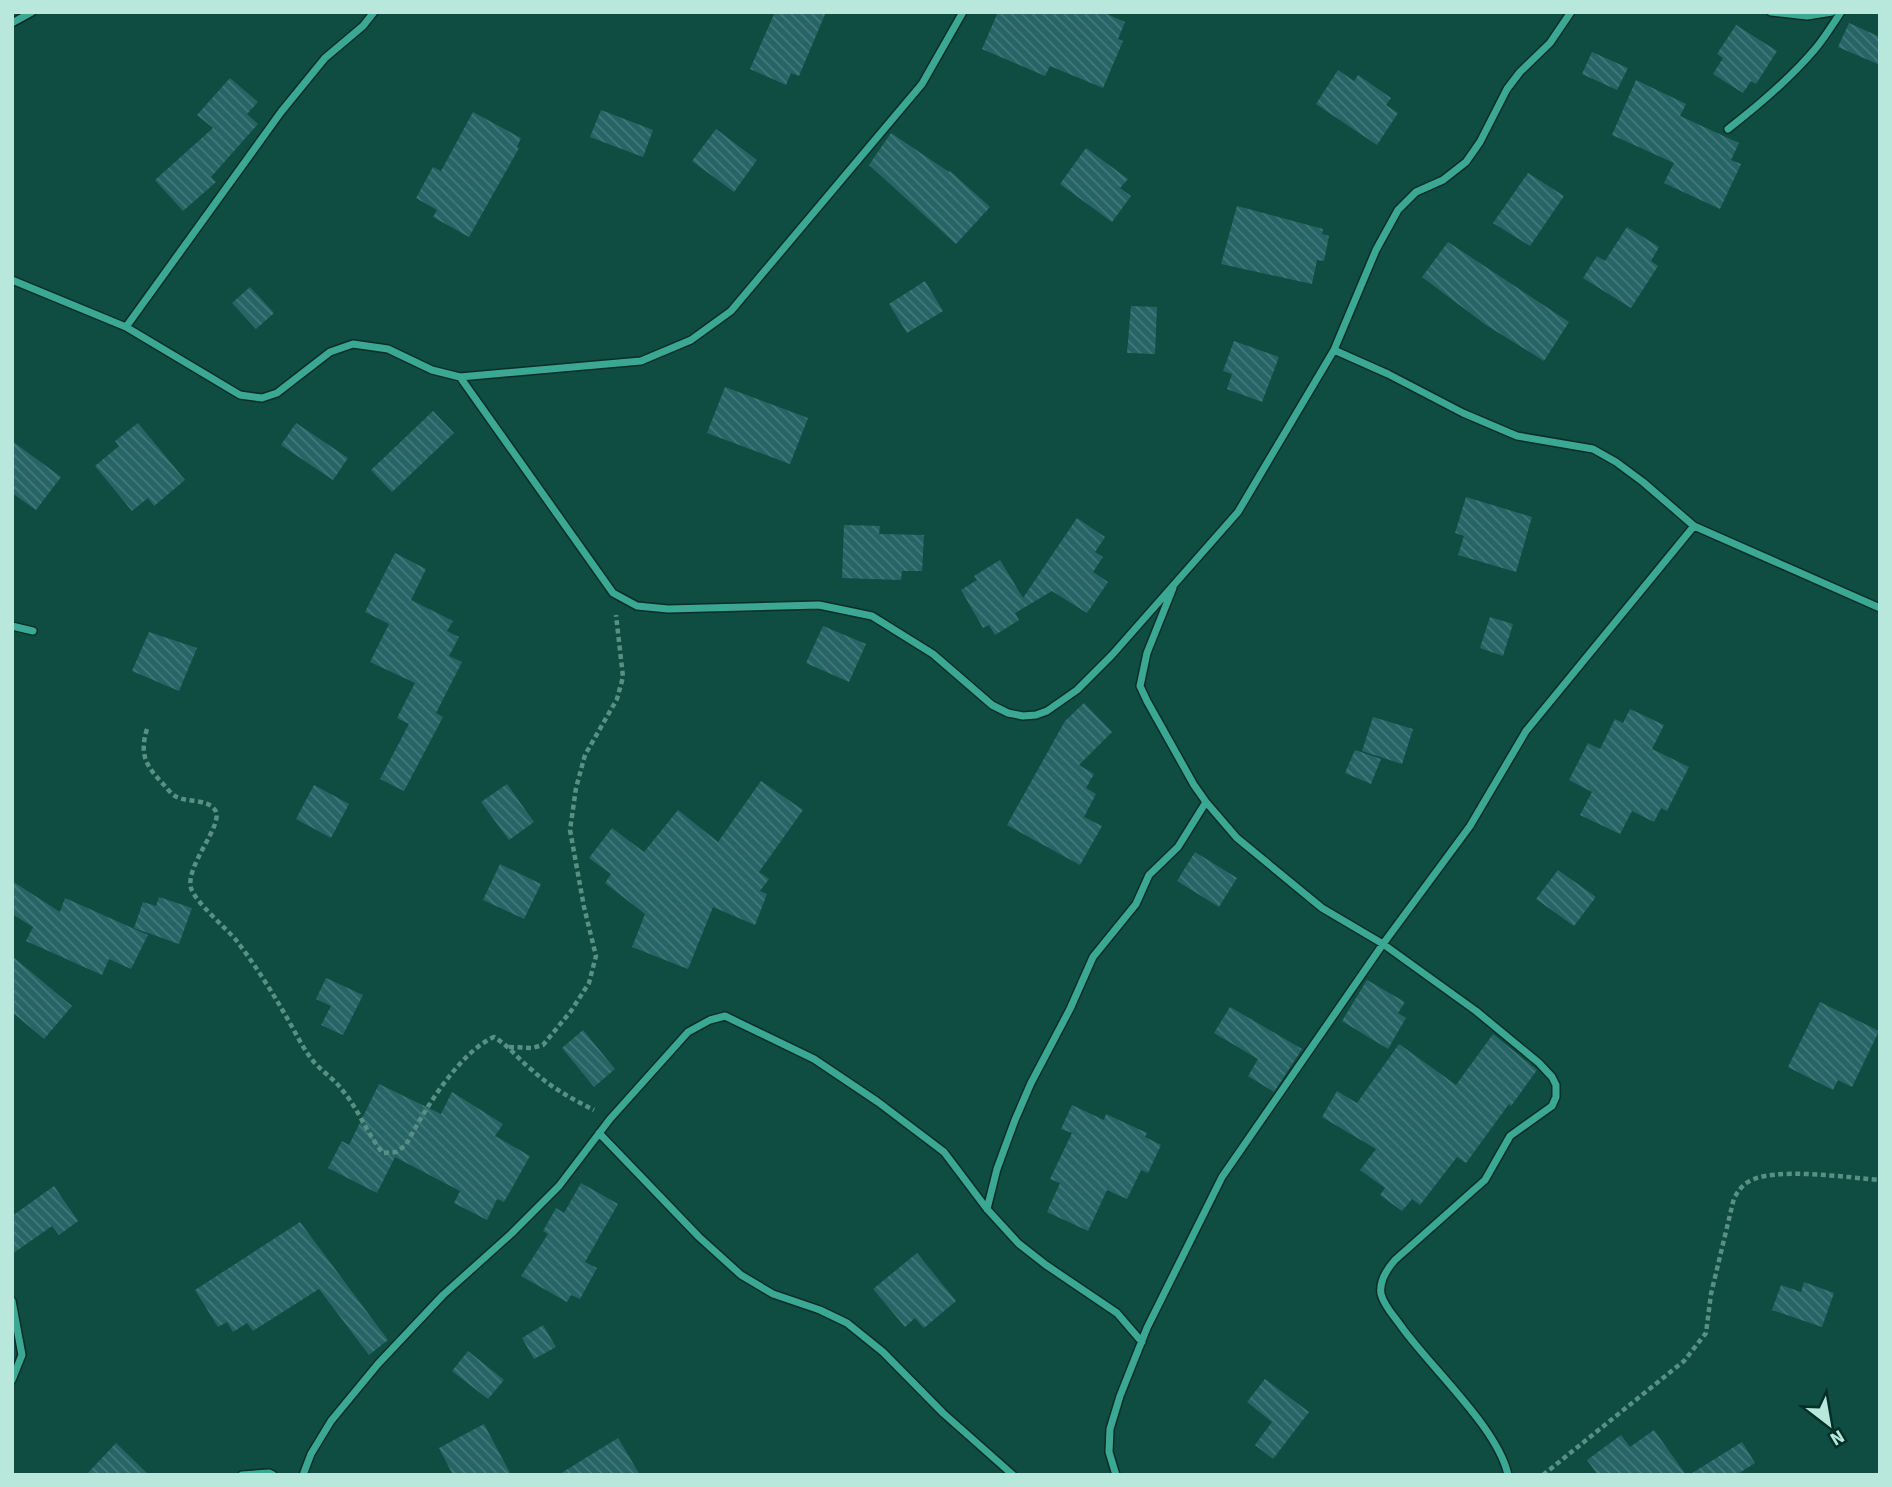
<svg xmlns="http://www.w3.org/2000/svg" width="1892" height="1487" font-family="'Source Sans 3',sans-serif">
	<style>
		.building { fill: url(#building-back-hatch) }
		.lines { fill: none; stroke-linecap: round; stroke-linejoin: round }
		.street-casing { stroke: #0c2e28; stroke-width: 10 }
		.path { stroke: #599085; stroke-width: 4.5; stroke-dasharray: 5 3.5; stroke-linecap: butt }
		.street { stroke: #3ba894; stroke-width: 7 }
	</style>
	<defs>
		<pattern id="building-back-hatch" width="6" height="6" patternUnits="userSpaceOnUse" patternTransform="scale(1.75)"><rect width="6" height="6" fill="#276466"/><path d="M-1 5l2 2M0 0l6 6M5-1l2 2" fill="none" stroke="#447a7b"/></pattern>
	</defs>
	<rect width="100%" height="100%" fill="#0f4c41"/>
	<path class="building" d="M 775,12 L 826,12 L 799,76 L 791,73 L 786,85 L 750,69 Z
		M 998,12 L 1102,12 L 1125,22 L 1118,39 L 1123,41 L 1103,88 L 1050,66 L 1045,76 L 982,49 Z
		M 1849,23 L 1880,37 L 1880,65 L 1838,47 Z
		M 1736,25 L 1777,51 L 1756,84 L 1751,81 L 1743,93 L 1713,74 L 1723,58 L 1717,54 Z
		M 1592,52 L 1628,68 L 1617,90 L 1582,74 Z
		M 1338,70 L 1354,81 L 1358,75 L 1391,98 L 1386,105 L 1398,113 L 1377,145 L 1316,104 Z
		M 230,78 L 258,102 L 247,114 L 258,124 L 211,177 L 216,182 L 183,211 L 155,180 L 213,128 L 197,115 Z
		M 1636,80 L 1686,104 L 1680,116 L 1739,143 L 1731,160 L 1741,164 L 1720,209 L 1664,183 L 1674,163 L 1612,135 Z
		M 601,110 L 653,130 L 643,157 L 590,137 Z
		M 473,112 L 521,138 L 517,147 L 519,148 L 469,237 L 433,217 L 437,210 L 416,198 L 433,167 L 441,171 Z
		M 716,129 L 757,160 L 734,192 L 692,161 Z
		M 891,133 L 949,172 L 950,171 L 990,207 L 956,244 L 869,165 Z
		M 1086,148 L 1128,179 L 1120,188 L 1131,196 L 1112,222 L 1060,184 Z
		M 1528,173 L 1564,196 L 1530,246 L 1493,223 Z
		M 1237,206 L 1323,229 L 1322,234 L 1329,236 L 1324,261 L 1317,260 L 1312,284 L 1221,264 Z
		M 1627,227 L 1659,247 L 1651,261 L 1658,266 L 1631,308 L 1583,278 L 1597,256 L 1605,261 Z
		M 1448,242 L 1569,322 L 1544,361 L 1486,325 L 1422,277 Z
		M 925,281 L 943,311 L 907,333 L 889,304 Z
		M 250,287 L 274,313 L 256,329 L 232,303 Z
		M 1131,306 L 1157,307 L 1155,354 L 1127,353 Z
		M 1234,341 L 1279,357 L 1262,402 L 1227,389 L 1232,374 L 1223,371 Z
		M 725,387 L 808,418 L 790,464 L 707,433 Z
		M 433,411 L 454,433 L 392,492 L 371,470 Z
		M 138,423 L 185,480 L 154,506 L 148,498 L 132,511 L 95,466 L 119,446 L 115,441 Z
		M 296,423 L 348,458 L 333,480 L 281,445 Z
		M 12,441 L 61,477 L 36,510 L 12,493 Z
		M 1466,497 L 1532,517 L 1516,572 L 1458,555 L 1464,536 L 1455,533 Z
		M 1077,518 L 1105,537 L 1095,552 L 1103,557 L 1093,572 L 1108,582 L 1087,613 L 1052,591 L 1015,613 L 1019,620 L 995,635 L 989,625 L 983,628 L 961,590 L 977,580 L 974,576 L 1000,560 L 1023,598 Z
		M 844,525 L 880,526 L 879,534 L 924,535 L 922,571 L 902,571 L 901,580 L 842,578 Z
		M 395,553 L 426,569 L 411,600 L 453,621 L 447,631 L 459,637 L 449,656 L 462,662 L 436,713 L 443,717 L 404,791 L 380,779 L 409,724 L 397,718 L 415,683 L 370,662 L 389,624 L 365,612 Z
		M 1490,617 L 1513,624 L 1503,656 L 1480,648 Z
		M 823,626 L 866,644 L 849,682 L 806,663 Z
		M 149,632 L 197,648 L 179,691 L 132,671 Z
		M 1084,703 L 1112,732 L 1079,765 L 1094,774 L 1086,788 L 1096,794 L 1084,817 L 1102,826 L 1080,865 L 1007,825 L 1065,721 Z
		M 1630,709 L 1664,725 L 1652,749 L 1689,767 L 1667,811 L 1661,808 L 1654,822 L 1632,811 L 1620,834 L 1580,815 L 1592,792 L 1569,780 L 1588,743 L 1600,749 L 1615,719 L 1623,723 Z
		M 1373,717 L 1413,729 L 1402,764 L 1362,751 Z
		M 1355,750 L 1381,759 L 1371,784 L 1345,773 Z
		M 761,781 L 803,810 L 759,872 L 769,879 L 760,891 L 767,894 L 755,925 L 713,907 L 688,969 L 632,947 L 645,914 L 605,883 L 611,874 L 589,858 L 612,828 L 644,852 L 678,810 L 718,842 Z
		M 507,784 L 534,822 L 509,840 L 481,802 Z
		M 314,785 L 349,804 L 331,838 L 296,819 Z
		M 1195,852 L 1237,878 L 1219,907 L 1177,881 Z
		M 500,864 L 541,884 L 524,919 L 483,900 Z
		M 1558,870 L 1596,897 L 1574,926 L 1536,899 Z
		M 12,881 L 60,912 L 65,898 L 148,935 L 131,969 L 109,959 L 102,975 L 26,941 L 33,927 L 12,914 Z
		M 159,897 L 192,908 L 179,944 L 134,928 L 143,902 L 156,906 Z
		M 12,956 L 72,1006 L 44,1039 L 12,1012 Z
		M 326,978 L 363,995 L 343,1035 L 321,1025 L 331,1006 L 316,999 Z
		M 1367,980 L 1405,1002 L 1398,1013 L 1406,1018 L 1388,1049 L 1342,1021 Z
		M 1820,1002 L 1879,1031 L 1852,1087 L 1838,1080 L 1833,1090 L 1788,1067 Z
		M 1230,1007 L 1302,1049 L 1274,1092 L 1248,1076 L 1258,1059 L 1214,1033 Z
		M 583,1030 L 615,1069 L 594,1087 L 562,1048 Z
		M 1493,1034 L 1537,1070 L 1511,1106 L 1509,1104 L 1466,1163 L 1457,1157 L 1420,1205 L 1412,1199 L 1402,1211 L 1380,1195 L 1385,1188 L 1360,1170 L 1376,1149 L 1322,1117 L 1337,1091 L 1357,1103 L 1399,1044 L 1456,1085 Z
		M 379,1084 L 441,1114 L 452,1092 L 503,1124 L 495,1136 L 530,1156 L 504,1202 L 497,1199 L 487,1220 L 454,1203 L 460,1191 L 395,1157 L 377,1193 L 328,1168 L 342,1141 L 349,1145 Z
		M 1072,1105 L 1104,1120 L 1106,1114 L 1147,1133 L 1145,1137 L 1161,1145 L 1148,1173 L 1141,1170 L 1127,1199 L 1107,1190 L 1088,1231 L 1047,1212 L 1060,1183 L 1050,1179 L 1072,1133 L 1061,1129 Z
		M 581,1183 L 618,1204 L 585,1262 L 597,1268 L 580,1299 L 571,1295 L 567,1302 L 521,1276 L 548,1234 L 543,1231 L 556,1208 L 564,1213 Z
		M 54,1186 L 78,1221 L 59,1235 L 52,1226 L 12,1254 L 12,1216 Z
		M 300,1222 L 388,1340 L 369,1355 L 319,1289 L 253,1331 L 247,1323 L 233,1332 L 227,1322 L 218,1327 L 195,1290 Z
		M 917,1253 L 956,1301 L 924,1328 L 915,1318 L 905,1327 L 873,1289 Z
		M 1804,1282 L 1834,1293 L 1822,1327 L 1772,1310 L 1781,1285 L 1801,1292 Z
		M 543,1325 L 556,1347 L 534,1359 L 522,1338 Z
		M 468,1351 L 504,1380 L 488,1399 L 452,1371 Z
		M 1265,1379 L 1309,1412 L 1273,1459 L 1255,1445 L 1272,1422 L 1247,1402 Z
		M 484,1424 L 511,1475 L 453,1475 L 439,1448 Z
		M 1654,1430 L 1686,1475 L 1598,1475 L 1587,1460 L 1621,1435 L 1630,1447 Z
		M 618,1438 L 640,1475 L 558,1475 Z
		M 1742,1442 L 1755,1463 L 1736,1475 L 1689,1475 Z
		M 116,1443 L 149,1475 L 86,1475 Z"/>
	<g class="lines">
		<defs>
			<path id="street" d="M 1771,12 L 1807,16 L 1832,12
				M 12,23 L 32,12
				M 1728,129 C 1759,105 1790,79 1816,48 C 1825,37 1833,24 1841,12
				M 12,280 L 126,327 L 240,395 L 262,398 L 277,393 L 330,352 L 353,344 L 388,349 L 432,370 L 460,377 L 641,361 L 691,340 L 731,311 L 922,84 L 963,12
				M 126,327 L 281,112 L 325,58 L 363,26 L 374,12
				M 1334,350 L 1388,374 L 1463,413 L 1517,436 L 1593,449 L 1616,462 L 1643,482 L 1694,526 L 1880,608
				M 460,377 L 613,593 L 637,606 L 668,609 L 819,605 L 872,616 L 933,654 L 992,705 L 1008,713 L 1023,716 L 1036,715 L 1047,711 L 1077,690 L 1112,655 L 1238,512 L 1334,350 L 1376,250 L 1398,210 L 1416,192 L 1443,180 L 1466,162 L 1480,142 L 1507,89 L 1520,72 L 1550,43 L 1571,12
				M 1173,588 L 1147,653 L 1140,686 L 1147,701 L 1194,785 L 1206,802 L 1237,838 L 1322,908 L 1383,944 L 1476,1011 L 1539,1063 L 1552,1077 L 1556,1085 L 1556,1097 L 1552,1106 L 1510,1136 L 1485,1180 L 1395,1260 C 1387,1269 1379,1281 1381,1294 C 1384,1306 1394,1316 1401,1326 C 1430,1367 1498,1428 1508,1475
				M 12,626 L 33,631
				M 599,1133 L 699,1237 L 741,1275 L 773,1294 L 820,1310 L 847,1323 L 883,1352 L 943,1413 L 1013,1475
				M 987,1209 L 997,1169 L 1015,1120 L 1031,1083 L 1070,1009 L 1093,957 L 1136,904 L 1149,875 L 1178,847 L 1206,802
				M 12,1301 L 22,1355 L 12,1380
				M 242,1475 L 269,1473 L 273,1475
				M 303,1475 L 311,1454 L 331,1421 L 378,1364 L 443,1295 L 511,1234 L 559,1186 L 610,1119 L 688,1032 L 710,1020 L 725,1016 L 814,1059 L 878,1102 L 944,1152 L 987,1209 L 1018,1243 L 1046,1265 L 1117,1313 L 1142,1342
				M 1116,1475 L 1109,1452 L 1110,1429 L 1120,1396 L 1147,1328 L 1222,1177 L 1383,944 L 1470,826 L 1526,731 L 1694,526"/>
		</defs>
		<use href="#street" class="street-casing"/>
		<path class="path" d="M 147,729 C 139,755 146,766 164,785 C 167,788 171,794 175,796 C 186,803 207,798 215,810 C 225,824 185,865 191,888 C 195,902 226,928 236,940 C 253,962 269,987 283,1011 C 292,1026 300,1043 310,1057 C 319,1070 334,1078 343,1091 C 359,1110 367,1134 383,1153 L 396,1152 L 406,1145 C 423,1112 459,1052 494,1037 C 509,1046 518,1059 532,1070 C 550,1087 572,1099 594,1110
			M 509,1047 L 532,1048 L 543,1045 L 571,1011 L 589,983 L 596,956 L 584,907 L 570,830 L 576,788 L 585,755 L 617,699 L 623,677 L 616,615
			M 1543,1475 L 1684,1361 L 1706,1333 L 1711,1294 L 1734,1198 C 1738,1192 1741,1186 1748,1182 C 1773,1166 1849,1178 1880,1180"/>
		<use href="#street" class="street"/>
	</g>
	<rect width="1892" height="1487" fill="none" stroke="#b8e8dc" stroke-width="28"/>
	<g transform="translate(1829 1424) rotate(149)" stroke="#003028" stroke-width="5" paint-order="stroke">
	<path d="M0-5L12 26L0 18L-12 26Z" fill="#b8e8dc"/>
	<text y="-10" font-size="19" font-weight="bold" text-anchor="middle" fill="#b8e8dc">N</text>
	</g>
</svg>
